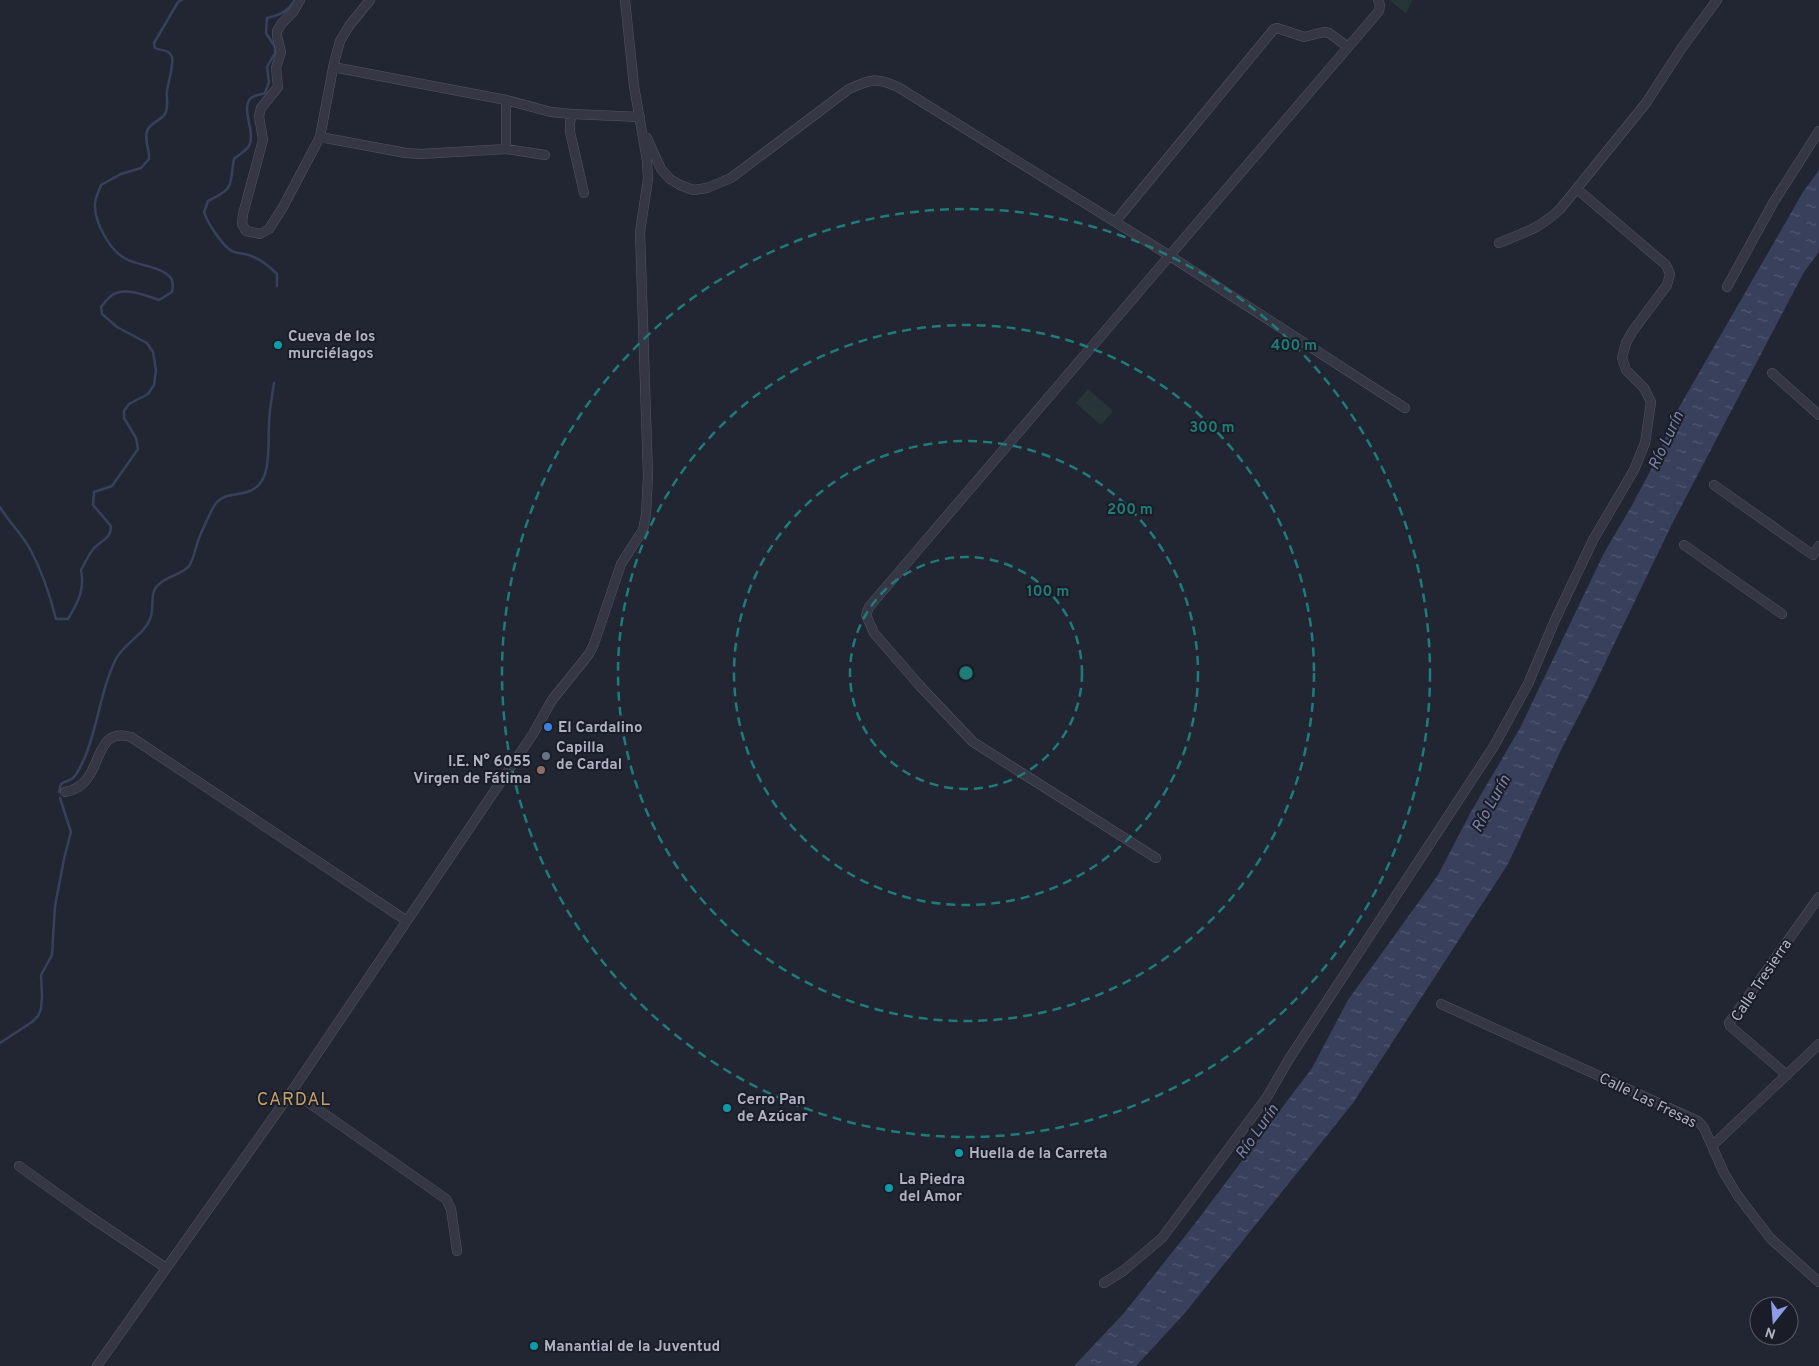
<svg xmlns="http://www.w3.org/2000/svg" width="1819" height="1366" font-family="Overpass,sans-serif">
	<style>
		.grass { fill: url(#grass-tufts) }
		.park { fill: #283538 }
		.water { fill: url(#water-ripples) }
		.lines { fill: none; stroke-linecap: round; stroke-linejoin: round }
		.stream { stroke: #39405b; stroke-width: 2.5 }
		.minor-casing { stroke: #525562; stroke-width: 10 }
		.minor { stroke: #353844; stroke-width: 9 }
		.ring { fill: none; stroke: #1f7c76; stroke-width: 2.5; stroke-dasharray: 9 6 }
		.culture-dot { fill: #0f9aa8; stroke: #1a1d28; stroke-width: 2 }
		.shop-dot { fill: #3f7fe0; stroke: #1a1d28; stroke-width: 2 }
		.worship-dot { fill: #6b7280; stroke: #1a1d28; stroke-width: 2 }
		.education-dot { fill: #8d6e63; stroke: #1a1d28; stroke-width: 2 }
		.labels { text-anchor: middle; stroke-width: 4; stroke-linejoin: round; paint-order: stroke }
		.poi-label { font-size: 15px; font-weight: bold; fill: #afb2c1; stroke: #1a1d28; text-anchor: start }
		.street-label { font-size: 15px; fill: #afb2c1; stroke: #1a1d28 }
		.water-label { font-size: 16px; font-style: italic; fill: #7b84a6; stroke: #1a1d28 }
		.quarter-label { font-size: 18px; letter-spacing: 1px; fill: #c4a367; stroke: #1a1d28 }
		.centre { fill: #1f7c76; stroke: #1a1d28; stroke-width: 2.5 }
		.ring-label { font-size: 15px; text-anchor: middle; font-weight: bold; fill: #1f7c76; stroke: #1a1d28; stroke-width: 4; stroke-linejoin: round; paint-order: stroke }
	</style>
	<defs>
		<pattern id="grass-tufts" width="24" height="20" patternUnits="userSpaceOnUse" patternTransform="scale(1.25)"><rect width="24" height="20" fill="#283538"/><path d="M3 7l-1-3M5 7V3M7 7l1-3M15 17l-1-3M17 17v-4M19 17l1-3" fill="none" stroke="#455053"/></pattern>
		<pattern id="water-ripples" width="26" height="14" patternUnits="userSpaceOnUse" patternTransform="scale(1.25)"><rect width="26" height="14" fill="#39405b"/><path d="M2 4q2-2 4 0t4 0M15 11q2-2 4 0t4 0" fill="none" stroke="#535971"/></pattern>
	</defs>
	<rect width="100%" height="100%" fill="#222633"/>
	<path class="grass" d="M 1390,0 L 1412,0 L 1406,14 Z"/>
	<path class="park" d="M 1088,389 L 1113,411 L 1101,425 L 1076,403 Z"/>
	<path class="water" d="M 1819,170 L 1819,252 L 1804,272 L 1673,522 L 1593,688 L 1560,752 L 1508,864 L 1353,1103 L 1185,1313 L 1136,1366 L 1074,1366 L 1124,1313 L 1193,1226 L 1312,1068 L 1348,1000 L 1438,875 L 1472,810 L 1520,728 L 1604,553 L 1631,507 L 1654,464 L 1677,411 L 1803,192 Z"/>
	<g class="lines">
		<path class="stream" d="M 277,286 L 277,274 C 270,267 260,259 251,256 C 245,253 237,254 232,251 C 223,247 207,222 204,212 L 208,201 C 236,188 229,185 234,159 C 239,154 245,152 249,146 C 256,132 241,110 250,99 C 254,95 260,95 265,93 L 269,82 L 267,67 L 275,53 L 275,47 L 266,33 L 267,18 C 280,15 287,12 295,0
			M 0,507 C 8,521 22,534 30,549 C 42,571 50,595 56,619 L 68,619 C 78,602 85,590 81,570 C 85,563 89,554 94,548 C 102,540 111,539 111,526 L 93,505 L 94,492 L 112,486 L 138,449 L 136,438 L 124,418 L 124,411 L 129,404 L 148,394 L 154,385 L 156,370 L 153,352 L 147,343 L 117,327 L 102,314 L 101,307 C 105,302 110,295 116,293 C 128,288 147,296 159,300 L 172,292 C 173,287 174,281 170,277 C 160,266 139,266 126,259 C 110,251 94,222 95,204 C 95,198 99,191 101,185 L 121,174 L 141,168 L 149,159 C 150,150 143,137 148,129 C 151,123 161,120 165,114 C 169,106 166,99 167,91 C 168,84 174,63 172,57 C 169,49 161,51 155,48 L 154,43 L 178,2 L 182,0
			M 59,792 L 61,784 C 65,781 71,781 74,777 C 79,771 82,763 85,757 C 98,726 101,688 116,659 C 124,643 144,635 150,619 C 155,608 149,596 157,586 C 167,575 182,575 189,566 C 194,558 195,550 198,541 C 200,535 212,508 216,503 C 228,488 255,502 265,474 C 270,459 268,440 269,425 C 269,411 272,397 274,383
			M 0,1043 L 32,1022 L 38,1016 L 41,1009 L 42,996 L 41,975 L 52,955 L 55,906 L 64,859 L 71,832 L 60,798"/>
		<defs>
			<path id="minor" d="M 300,0 L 293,12 L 282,23 L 277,31 L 277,36 L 281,52 L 276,68 L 278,87 L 261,108 L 259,116 L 263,140 L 243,214 L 242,224 L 246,231 L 260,234 L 269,229 L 283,207 L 320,137 L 334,63 L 340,41 L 349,26 L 370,0
				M 333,67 L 506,100 L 551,112 L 572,114 L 570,122 L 570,132 L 584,193
				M 572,114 L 640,117
				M 320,137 L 406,153 L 421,154 L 506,149 L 545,155
				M 647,138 L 661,169 L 670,179 L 680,185 L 693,190 L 707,188 L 731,178 L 849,89 C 871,79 876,77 898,87 L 1170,256 L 1405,408
				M 506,149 L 506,100
				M 1115,222 L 1274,29 L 1277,28 L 1304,37 L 1324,32 L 1329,33 L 1348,47
				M 1499,243 C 1525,232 1541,228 1561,208 L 1646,103 L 1681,49 L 1717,0
				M 1727,287 L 1773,203 L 1819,131
				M 1772,373 L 1819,415
				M 1714,485 L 1813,555 L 1819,546
				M 1684,545 L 1782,614
				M 65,792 C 107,785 89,725 131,737 L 407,921
				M 1156,858 L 973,742 L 920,686 L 874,633 L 866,615 L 869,607 L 1379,11 L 1380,5 L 1378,0
				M 1441,1004 L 1698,1121 L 1704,1128 L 1724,1173 L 1738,1196 L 1771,1239 L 1819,1282
				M 1787,1075 L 1730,1026 L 1729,1023 L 1819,897
				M 292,1091 L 446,1199 L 451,1209 L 457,1251
				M 1712,1146 L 1819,1044
				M 19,1166 L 86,1214 L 166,1268
				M 1104,1283 L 1123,1271 L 1162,1238 L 1267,1097 L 1289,1059 L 1494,746 L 1528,684 L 1555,620 L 1593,540 L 1634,470 L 1645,443 L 1651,402 L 1644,388 L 1626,370 L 1622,358 L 1626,343 L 1632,332 L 1667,285 L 1670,274 L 1666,265 L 1577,189
				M 97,1366 L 292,1091 L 533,734 L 552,700 L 589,654 L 594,644 L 621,564 L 643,530 L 646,515 L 648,476 L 640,232 L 648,179 L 647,161 L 634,86 L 625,0"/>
		</defs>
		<use href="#minor" class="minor-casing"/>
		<use href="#minor" class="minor"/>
	</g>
	<g class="ring">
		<circle cx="966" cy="673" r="116"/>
		<circle cx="966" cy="673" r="232"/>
		<circle cx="966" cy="673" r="348"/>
		<circle cx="966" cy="673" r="464"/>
	</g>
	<g class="culture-dot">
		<circle cx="278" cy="345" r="5"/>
		<circle cx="727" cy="1108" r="5"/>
		<circle cx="959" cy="1153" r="5"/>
		<circle cx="889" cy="1188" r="5"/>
		<circle cx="534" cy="1346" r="5"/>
	</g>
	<circle class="shop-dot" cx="548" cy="727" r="5"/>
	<circle class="worship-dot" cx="546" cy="756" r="5"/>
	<circle class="education-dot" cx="541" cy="770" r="5"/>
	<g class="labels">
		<g class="poi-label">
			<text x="288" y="341">Cueva de los<tspan x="288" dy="17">murciélagos</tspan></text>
			<text x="558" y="732">El Cardalino</text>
			<text x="556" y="752">Capilla<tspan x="556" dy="17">de Cardal</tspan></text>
			<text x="531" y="766" text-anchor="end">I.E. N° 6055<tspan x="531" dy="17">Virgen de Fátima</tspan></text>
			<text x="737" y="1104">Cerro Pan<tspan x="737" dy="17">de Azúcar</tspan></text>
			<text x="969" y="1158">Huella de la Carreta</text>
			<text x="899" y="1184">La Piedra<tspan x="899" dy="17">del Amor</tspan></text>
			<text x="544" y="1351">Manantial de la Juventud</text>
		</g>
		<g class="street-label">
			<text transform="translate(1761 980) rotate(-56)" y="5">Calle Tresierra</text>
			<text transform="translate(1648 1100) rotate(26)" y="5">Calle Las Fresas</text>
		</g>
		<g class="water-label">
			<text transform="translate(1665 440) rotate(-65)" y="6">Río Lurín</text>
			<text transform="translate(1490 803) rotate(-61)" y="6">Río Lurín</text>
			<text transform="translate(1256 1131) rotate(-55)" y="6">Río Lurín</text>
		</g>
		<g class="quarter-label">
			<text x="294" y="1105">CARDAL</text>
		</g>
	</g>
	<circle cx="966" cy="673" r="8" class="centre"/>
	<g class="ring-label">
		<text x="1294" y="350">400 m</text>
		<text x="1212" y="432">300 m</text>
		<text x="1130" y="514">200 m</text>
		<text x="1048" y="596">100 m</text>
	</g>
	<g transform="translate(1774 1321) rotate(197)"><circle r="24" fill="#1a1d28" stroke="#565965"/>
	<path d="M0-4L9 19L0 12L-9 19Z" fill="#8c9ce9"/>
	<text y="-8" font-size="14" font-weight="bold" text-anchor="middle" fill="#afb2c1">N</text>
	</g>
</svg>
